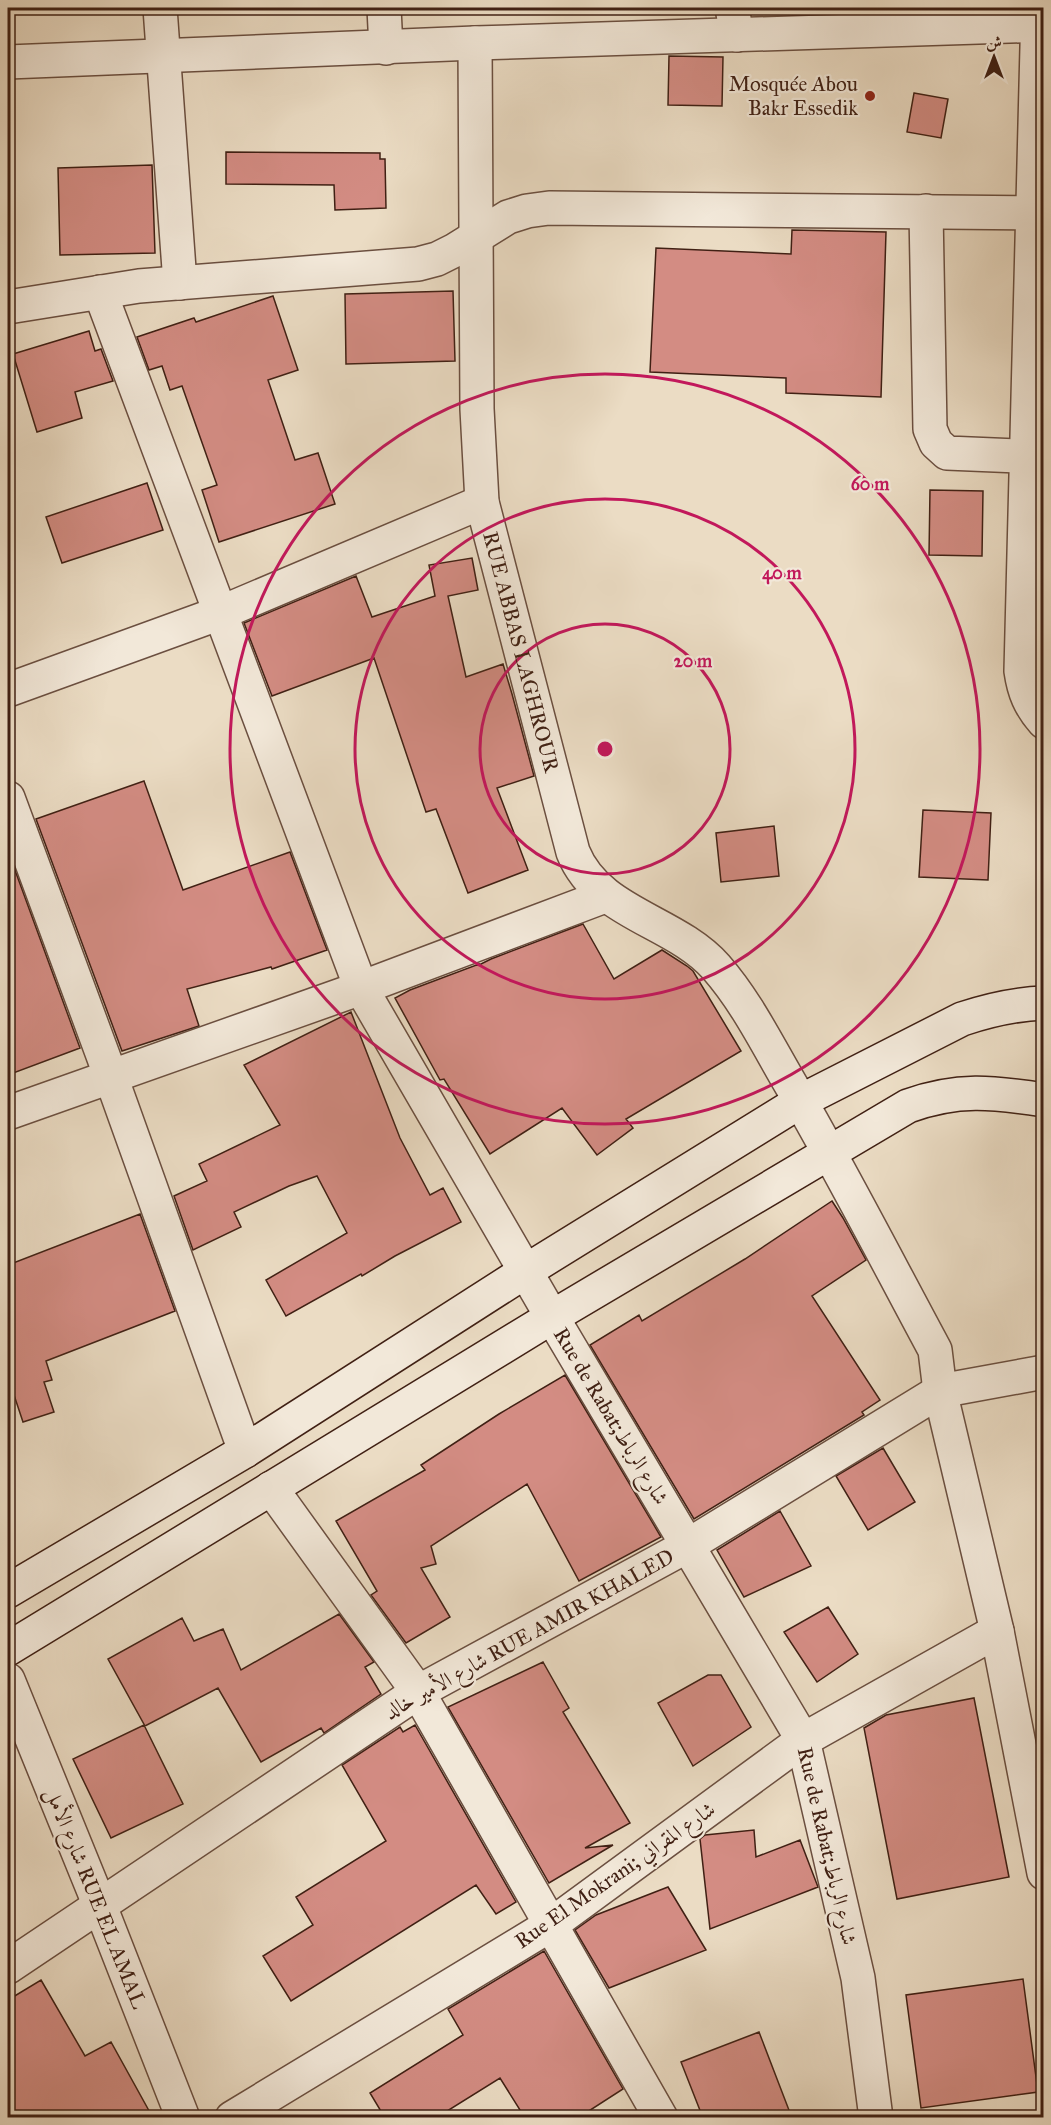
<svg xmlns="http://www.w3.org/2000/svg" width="1051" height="2125" font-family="'IM FELL Great Primer',Amiri,serif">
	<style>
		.building { fill: #d38c83; stroke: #402014; stroke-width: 1.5 }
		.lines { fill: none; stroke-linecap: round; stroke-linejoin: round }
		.street-casing { stroke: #6b4f40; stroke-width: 36 }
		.secondary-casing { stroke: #402014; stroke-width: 36 }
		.street { stroke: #f2e8d9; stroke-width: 33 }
		.secondary { stroke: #f2e8d9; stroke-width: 33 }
		.ring { fill: none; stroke: #c2185b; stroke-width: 3 }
		.poi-dot { fill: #8f2418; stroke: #f2e8d9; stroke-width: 2 }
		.labels { text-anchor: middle; stroke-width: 4.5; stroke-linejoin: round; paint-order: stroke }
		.poi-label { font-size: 21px; fill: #402014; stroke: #f2e8d9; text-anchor: end }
		.street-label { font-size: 21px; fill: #402014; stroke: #f2e8d9 }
		.centre { fill: #c2185b; stroke: #f2e8d9; stroke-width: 3 }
		.ring-label { font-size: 18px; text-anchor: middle; font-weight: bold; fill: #c2185b; stroke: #f2e8d9; stroke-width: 4.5; stroke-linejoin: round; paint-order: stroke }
	</style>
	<rect width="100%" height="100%" fill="#ebdcc4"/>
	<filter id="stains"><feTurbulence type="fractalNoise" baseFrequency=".00333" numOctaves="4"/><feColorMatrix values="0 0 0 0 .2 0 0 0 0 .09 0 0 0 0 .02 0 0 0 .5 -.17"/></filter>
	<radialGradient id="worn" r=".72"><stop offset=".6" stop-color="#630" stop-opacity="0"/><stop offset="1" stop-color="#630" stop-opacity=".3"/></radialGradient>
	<path class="building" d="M 669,56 L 723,57 L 722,106 L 668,105 Z
		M 914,93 L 948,99 L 941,138 L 907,132 Z
		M 226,152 L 380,153 L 380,159 L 385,159 L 386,208 L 335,210 L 334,185 L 226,184 Z
		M 152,165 L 155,253 L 60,255 L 58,168 Z
		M 792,230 L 886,232 L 881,397 L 786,393 L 786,378 L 650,372 L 656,248 L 791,254 Z
		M 453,291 L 455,361 L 346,364 L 345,294 Z
		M 273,296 L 298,370 L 268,380 L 295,460 L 318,453 L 335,504 L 219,542 L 202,490 L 217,485 L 182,386 L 170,390 L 162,366 L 149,370 L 137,337 L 194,318 L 196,322 Z
		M 89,331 L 95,351 L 101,349 L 113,381 L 75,392 L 82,418 L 37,432 L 13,354 Z
		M 147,483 L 163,530 L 62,563 L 46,517 Z
		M 930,490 L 983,491 L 982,556 L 929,555 Z
		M 472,558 L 478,590 L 448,596 L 466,677 L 503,664 L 512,694 L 534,776 L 497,788 L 528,870 L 468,893 L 436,809 L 426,812 L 374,658 L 272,696 L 244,623 L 356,576 L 372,617 L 435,596 L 429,565 Z
		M 144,781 L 183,890 L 290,852 L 327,950 L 272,969 L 271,967 L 187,989 L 199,1026 L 122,1051 L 36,819 Z
		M 923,810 L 991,813 L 988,880 L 919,877 Z
		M 774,826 L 779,876 L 721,882 L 716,833 Z
		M 8,851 L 80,1048 L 8,1075 Z
		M 583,924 L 614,979 L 662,950 L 687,966 L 693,971 L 741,1051 L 626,1119 L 633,1128 L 597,1155 L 562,1108 L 490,1154 L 444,1079 L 440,1080 L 395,998 L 410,990 L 479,964 L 479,965 L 491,959 Z
		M 351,1012 L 400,1138 L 430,1195 L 443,1188 L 461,1222 L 395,1256 L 362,1276 L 361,1274 L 286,1316 L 266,1280 L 347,1233 L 317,1176 L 289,1186 L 234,1212 L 241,1227 L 193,1250 L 174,1196 L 207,1181 L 199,1164 L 280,1125 L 244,1065 Z
		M 832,1201 L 843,1218 L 866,1260 L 812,1296 L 880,1400 L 862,1412 L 864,1415 L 694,1519 L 590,1345 L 639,1315 L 642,1321 L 745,1259 Z
		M 140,1214 L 175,1311 L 46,1361 L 52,1380 L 44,1382 L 54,1412 L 23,1422 L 13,1392 L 8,1394 L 8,1265 Z
		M 565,1375 L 661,1537 L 579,1581 L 527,1484 L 431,1546 L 436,1564 L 421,1568 L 450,1617 L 406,1643 L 371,1595 L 377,1591 L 336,1521 L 425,1470 L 421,1465 L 499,1414 Z
		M 883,1448 L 915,1502 L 868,1530 L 836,1476 Z
		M 780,1511 L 811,1566 L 744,1597 L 717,1550 Z
		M 828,1607 L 858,1654 L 817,1682 L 784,1632 Z
		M 339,1614 L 374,1662 L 365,1667 L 381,1694 L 324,1733 L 321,1728 L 261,1762 L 218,1688 L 145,1726 L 108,1659 L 182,1618 L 194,1641 L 223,1629 L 241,1670 Z
		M 543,1662 L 569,1708 L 563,1712 L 630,1823 L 585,1848 L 613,1845 L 549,1883 L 448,1707 Z
		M 708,1675 L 721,1675 L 751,1727 L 693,1766 L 658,1703 Z
		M 974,1698 L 1009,1877 L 897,1899 L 864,1728 L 886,1715 Z
		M 144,1725 L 183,1804 L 111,1838 L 73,1759 Z
		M 415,1725 L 516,1902 L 496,1914 L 476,1885 L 291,2001 L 263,1956 L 313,1925 L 296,1897 L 386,1841 L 342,1765 L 400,1727 L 403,1732 Z
		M 754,1830 L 756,1857 L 800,1840 L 818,1887 L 710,1929 L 700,1839 L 705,1835 Z
		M 668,1887 L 706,1950 L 609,1988 L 575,1930 L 596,1915 Z
		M 544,1951 L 623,2089 L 578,2118 L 525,2118 L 500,2078 L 436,2118 L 385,2118 L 370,2093 L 463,2035 L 448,2009 Z
		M 1023,1979 L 1038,2092 L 921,2108 L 906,1995 Z
		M 41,1980 L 85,2056 L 111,2042 L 153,2118 L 8,2118 L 8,2000 Z
		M 759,2032 L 792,2118 L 703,2118 L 681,2062 Z"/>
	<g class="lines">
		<defs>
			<g id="street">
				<path d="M 160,8 L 180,283"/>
				<path d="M 384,8 L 386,48"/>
				<path d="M 732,8 L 737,35"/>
				<path d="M 1038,8 L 1021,671 C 1024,692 1030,706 1044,722"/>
				<path id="s1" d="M 475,43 L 477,409 L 482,502 L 573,852 C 598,914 674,920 716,967 C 745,1000 765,1040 787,1078 C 839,1167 886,1259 935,1350 L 940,1391 L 997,1631 L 1044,1873"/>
				<path d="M 8,62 L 475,43 L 1044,25"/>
				<path d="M 926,211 L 930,429 L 936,443 L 947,453 L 1044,457"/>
				<path d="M 100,292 L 361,988 L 552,1317 L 803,1740 L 858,1978 L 876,2118"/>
				<path d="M 8,307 L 139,286 L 418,264 L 437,259 L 455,250 L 508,217 L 527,211 L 549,208 L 1044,213"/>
				<path d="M 8,690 L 220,613 L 482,502"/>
				<path d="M 8,798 L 111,1077 L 245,1451"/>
				<path d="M 8,1113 L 361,988 L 605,896"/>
				<path d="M 271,1488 L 418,1692 L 661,2118"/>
				<path d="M 8,1680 L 100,1906 L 183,2118"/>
				<path d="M 8,1967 L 418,1692 L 687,1546 L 940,1391 L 1044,1372"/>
				<path d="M 232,2118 L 552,1924 L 803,1740 L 997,1631"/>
			</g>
			<path id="secondary" d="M 8,1591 L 245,1451 L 526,1271 L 801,1101 L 962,1019 C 989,1010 1015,1004 1044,1003
				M 8,1649 L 552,1317 L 908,1106 C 958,1088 992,1092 1044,1100"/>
		</defs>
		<use href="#street" class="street-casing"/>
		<use href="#secondary" class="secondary-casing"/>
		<use href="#street" class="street"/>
		<use href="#secondary" class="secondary"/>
	</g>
	<g class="ring">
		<circle cx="605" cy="749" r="125"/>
		<circle cx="605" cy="749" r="250"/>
		<circle cx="605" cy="749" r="375"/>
	</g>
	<circle class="poi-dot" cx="870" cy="96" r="6"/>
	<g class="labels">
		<g class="poi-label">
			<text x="858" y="91">Mosquée Abou<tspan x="858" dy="24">Bakr Essedik</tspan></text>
		</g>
		<g class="street-label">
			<text dy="7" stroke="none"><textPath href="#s1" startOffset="614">RUE ABBAS LAGHROUR</textPath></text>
			<text transform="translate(611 1416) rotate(59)" y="7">Rue de Rabat;شارع الرباط</text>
			<text transform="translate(529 1634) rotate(-29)" y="7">شارع الأمير خالد RUE AMIR KHALED</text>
			<text transform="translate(827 1846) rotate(77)" y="7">Rue de Rabat;شارع الرباط</text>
			<text transform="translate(615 1875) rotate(-35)" y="7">Rue El Mokrani; شارع المقراني</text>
			<text transform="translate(96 1898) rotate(68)" y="7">شارع الأمل RUE EL AMAL</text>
		</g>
	</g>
	<circle cx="605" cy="749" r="9" class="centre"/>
	<g class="ring-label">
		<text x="870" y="490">60 m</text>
		<text x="782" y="579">40 m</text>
		<text x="693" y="667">20 m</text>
	</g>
	<rect width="1051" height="2125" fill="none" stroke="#ebdcc4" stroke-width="30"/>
	<rect x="9" y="9" width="1033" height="2107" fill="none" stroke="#402014" stroke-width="3"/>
	<rect x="15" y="15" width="1021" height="2095" fill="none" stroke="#402014" stroke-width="1.5"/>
	<g transform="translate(994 57)" stroke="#f2e8d9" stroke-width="4.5" paint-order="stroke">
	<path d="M0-4.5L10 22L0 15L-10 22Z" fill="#402014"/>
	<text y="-9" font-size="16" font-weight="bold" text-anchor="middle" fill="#402014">ش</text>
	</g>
	<rect width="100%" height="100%" filter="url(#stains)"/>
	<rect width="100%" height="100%" fill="url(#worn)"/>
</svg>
